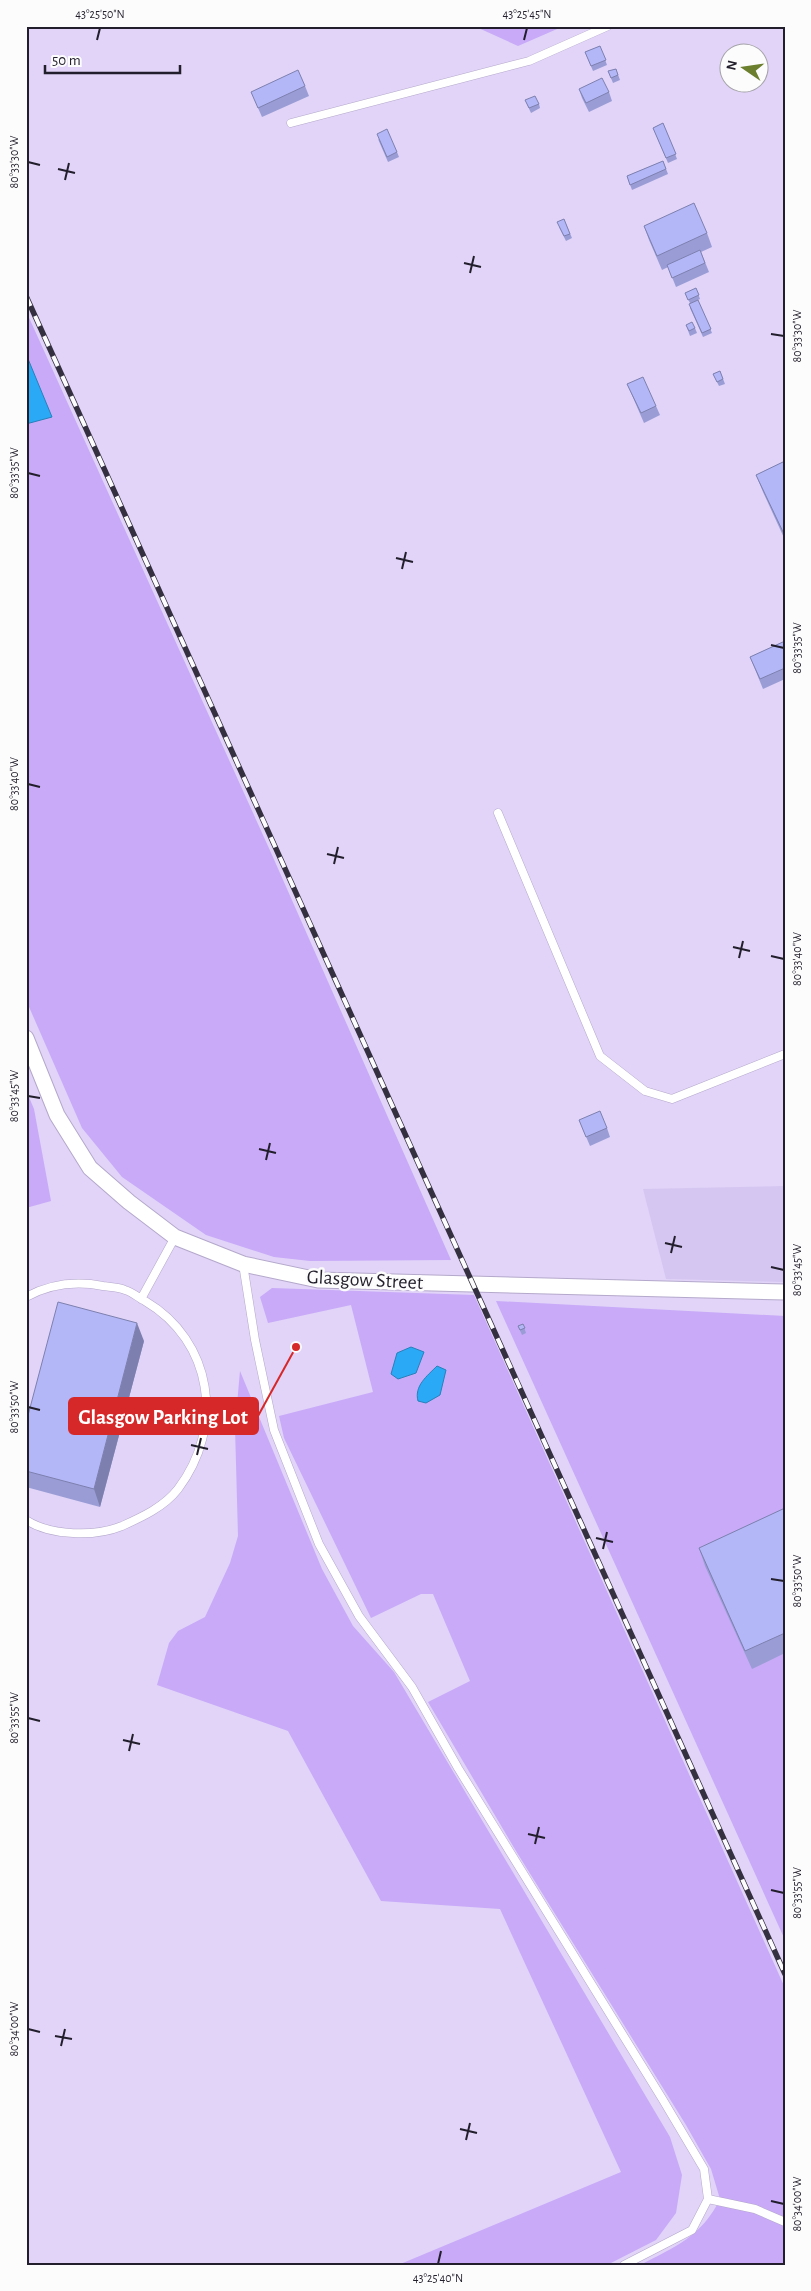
<svg xmlns="http://www.w3.org/2000/svg" width="811" height="2291" font-family="'Alegreya Sans',sans-serif">
	<style>
		.built { fill: #d5c6f1 }
		.green { fill: #c8aaf8 }
		.water { fill: #2aaaf6; stroke: #2880b9 }
		.lines { fill: none; stroke-linecap: round; stroke-linejoin: round }
		.lane-casing { stroke: #b4a8cb; stroke-width: 9 }
		.street-casing { stroke: #b4a8cb; stroke-width: 17 }
		.lane { stroke: #fff; stroke-width: 8 }
		.street { stroke: #fff; stroke-width: 15 }
		.rail-casing { stroke: #353040; stroke-width: 5.5 }
		.rail { stroke: #fcfcfc; stroke-width: 4; stroke-dasharray: 11; stroke-linecap: butt }
		.wall { fill: #9a9dd5 }
		.shaded-wall { fill: #7d80ae }
		.building { fill: #b3b7f8; stroke: #7d80ae }
		.ticks { fill: none; stroke: #221e2b; stroke-width: 2 }
		.labels { text-anchor: middle; stroke-width: 5; stroke-linejoin: round; paint-order: stroke }
		.street-label { font-size: 20px; fill: #221e2b; stroke: #fcfcfc }
		.leader { fill: none; stroke: #d62828; stroke-width: 2 }
		.callout-dot { fill: #d62828; stroke: #fcfcfc; stroke-width: 2 }
		.callout { fill: #d62828; stroke: #d62828; stroke-width: 2 }
		.callout-label { font-size: 21px; text-anchor: middle; font-weight: bold; fill: #fff }
		.neatline { fill: none; stroke: #221e2b; stroke-width: 2 }
		.ticks-label { font-size: 12px; text-anchor: middle; fill: #221e2b }
	</style>
	<rect width="100%" height="100%" fill="#e1d4f8"/>
	<path class="built" d="M 785,1186 L 785,1282 L 666,1279 L 643,1189 Z"/>
	<path class="green" d="M 474,26 L 564,26 L 518,46 Z
		M 26,311 L 272,855 L 451,1260 L 310,1261 L 274,1257 L 206,1235 L 122,1177 L 82,1128 L 26,1000 Z
		M 26,1090 L 34,1109 L 51,1201 L 26,1208 Z
		M 272,1288 L 474,1295 L 785,1988 L 785,2265 L 640,2265 C 675,2247 702,2236 720,2199 L 711,2169 L 686,2125 L 516,1851 L 428,1702 L 470,1681 L 433,1594 L 421,1594 L 371,1618 L 284,1438 L 279,1416 L 373,1392 L 351,1305 L 268,1323 L 260,1297 Z
		M 496,1301 L 785,1316 L 785,1940 Z
		M 240,1371 L 322,1569 L 353,1626 L 394,1672 L 670,2137 L 682,2175 L 676,2213 L 656,2240 L 607,2265 L 398,2265 L 621,2172 L 500,1909 L 381,1901 L 288,1731 L 157,1685 L 169,1643 L 178,1631 L 205,1617 L 230,1563 L 238,1536 L 235,1427 Z"/>
	<path class="water" d="M 26,354 L 52,417 L 26,424 Z
		M 411,1347 L 424,1352 L 416,1373 L 398,1379 L 391,1374 L 397,1353 Z
		M 437,1366 L 446,1370 L 440,1395 L 426,1403 L 418,1401 C 414,1386 427,1376 437,1366 Z"/>
	<g class="lines">
		<defs>
			<path id="lane" d="M 291,123 L 529,61 L 608,26
				M 498,813 L 600,1056 L 645,1091 L 672,1099 L 785,1054
				M 243,1264 L 255,1340 L 274,1430 L 319,1544 L 359,1616 L 412,1687 L 458,1768 L 663,2100 L 704,2169 L 708,2199 L 692,2230 L 624,2265
				M 26,1297 C 50,1284 77,1281 103,1286 C 110,1287 119,1287 125,1290 C 132,1292 139,1298 145,1301 C 213,1341 225,1427 178,1489 C 164,1507 142,1517 122,1526 C 95,1537 51,1536 26,1520
				M 141,1299 L 175,1237
				M 708,2199 L 755,2209 L 785,2222"/>
			<path id="street" d="M 26,1038 L 57,1115 L 90,1168 L 129,1202 L 175,1237 L 243,1264 L 318,1280 L 785,1292"/>
		</defs>
		<use href="#lane" class="lane-casing"/>
		<use href="#street" class="street-casing"/>
		<use href="#lane" class="lane"/>
		<use href="#street" class="street"/>
		<defs>
			<path id="rail" d="M 26,296 L 785,1974"/>
		</defs>
		<use href="#rail" class="rail-casing"/>
		<use href="#rail" class="rail"/>
	</g>
	<path class="wall" d="M 600,46 L 607,65 L 593,71 L 585,52 Z
		M 616,69 L 620,80 L 613,83 L 608,71 Z
		M 305,86 L 309,96 L 262,117 L 251,92 Z
		M 579,89 L 609,92 L 612,101 L 589,112 L 582,98 Z
		M 525,100 L 539,104 L 540,108 L 531,113 Z
		M 663,123 L 677,159 L 668,163 L 653,128 Z
		M 378,139 L 397,152 L 399,157 L 388,162 Z
		M 663,161 L 668,174 L 632,190 L 627,176 Z
		M 564,219 L 572,238 L 566,241 L 559,227 Z
		M 644,226 L 707,233 L 712,247 L 701,252 L 709,272 L 676,287 L 668,267 L 662,270 L 649,240 Z
		M 696,288 L 700,299 L 698,300 L 712,333 L 703,337 L 690,308 L 690,303 L 685,293 Z
		M 686,325 L 695,328 L 697,333 L 690,336 Z
		M 720,371 L 725,384 L 719,386 L 713,374 Z
		M 627,384 L 656,406 L 660,415 L 644,423 L 631,393 Z
		M 785,461 L 785,540 L 763,492 L 756,475 Z
		M 785,641 L 785,679 L 763,689 L 750,657 Z
		M 579,1120 L 607,1128 L 610,1137 L 590,1146 Z
		M 523,1324 L 526,1333 L 522,1335 L 518,1326 Z
		M 144,1341 L 100,1507 L 26,1487 L 26,1423 Z
		M 785,1508 L 785,1653 L 752,1669 L 705,1566 L 699,1548 Z"/>
	<path class="shaded-wall" d="M 137,1323 L 144,1341 L 100,1507 L 94,1489 Z"/>
	<path class="building" d="M 600,46 L 606,60 L 591,66 L 585,52 Z
		M 616,69 L 618,75 L 611,78 L 608,71 Z
		M 298,70 L 305,86 L 258,108 L 251,92 Z
		M 602,78 L 609,92 L 586,103 L 579,89 Z
		M 535,96 L 539,104 L 529,108 L 525,100 Z
		M 663,123 L 676,154 L 666,158 L 653,128 Z
		M 387,129 L 397,152 L 387,157 L 377,134 Z
		M 663,161 L 666,169 L 630,185 L 627,176 Z
		M 694,203 L 707,233 L 657,256 L 644,226 Z
		M 564,219 L 570,234 L 564,236 L 557,222 Z
		M 700,250 L 705,263 L 672,278 L 667,265 Z
		M 696,288 L 699,295 L 688,300 L 685,293 Z
		M 698,300 L 711,329 L 702,333 L 689,304 Z
		M 692,322 L 695,328 L 689,331 L 686,325 Z
		M 720,371 L 723,379 L 717,382 L 713,374 Z
		M 643,377 L 656,406 L 641,413 L 627,384 Z
		M 785,461 L 785,536 L 756,475 Z
		M 785,641 L 785,668 L 760,679 L 750,657 Z
		M 600,1111 L 607,1128 L 586,1137 L 579,1120 Z
		M 58,1302 L 137,1323 L 94,1489 L 26,1471 L 26,1423 Z
		M 523,1324 L 525,1328 L 520,1330 L 518,1326 Z
		M 785,1508 L 785,1633 L 745,1651 L 699,1548 Z"/>
	<path class="ticks" d="M 97,40 L 100,28M 524,40 L 527,28M 28,162 L 40,165M 58,169 L 75,173M 65,180 L 69,163M 464,263 L 481,267M 470,273 L 474,256M 771,334 L 784,336M 28,473 L 40,476M 396,558 L 413,562M 402,569 L 406,552M 771,645 L 784,648M 28,784 L 40,787M 327,854 L 344,858M 334,864 L 338,847M 733,947 L 750,951M 771,956 L 784,959M 739,958 L 743,941M 28,1096 L 40,1098M 259,1149 L 276,1153M 266,1160 L 270,1143M 665,1243 L 682,1247M 671,1253 L 675,1236M 771,1267 L 784,1270M 28,1407 L 40,1410M 191,1445 L 208,1449M 197,1455 L 201,1438M 596,1538 L 613,1542M 603,1549 L 607,1532M 771,1579 L 784,1581M 28,1718 L 40,1721M 123,1740 L 140,1744M 129,1751 L 133,1734M 528,1834 L 545,1838M 535,1844 L 539,1827M 771,1890 L 784,1893M 28,2029 L 40,2032M 55,2036 L 72,2039M 61,2046 L 65,2029M 460,2129 L 477,2133M 466,2140 L 470,2123M 771,2201 L 784,2204M 438,2264 L 441,2251"/>
	<g class="labels">
		<g class="street-label">
			<text transform="translate(365 1279) rotate(3)" y="7">Glasgow Street</text>
		</g>
	</g>
	<path class="leader" d="M296 1347L258 1416"/>
	<circle class="callout-dot" cx="296" cy="1347" r="5"/>
	<rect class="callout" x="69" y="1398" width="189" height="36" rx="5"/>
	<g class="callout-label">
		<text x="163" y="1424">Glasgow Parking Lot</text>
	</g>
	<rect width="811" height="2291" fill="none" stroke="#fcfcfc" stroke-width="55"/>
	<g transform="translate(744 68) rotate(283)"><circle r="24" fill="#fcfcfc" stroke="#a5a3a8"/>
	<path d="M0-4L9 19L0 12L-9 19Z" fill="#6b7f2e"/>
	<text y="-8" font-size="14" font-weight="bold" text-anchor="middle" fill="#221e2b">N</text>
	</g>
	<path d="M45 65v8h135v-8" fill="none" stroke="#221e2b" stroke-width="2.5"/>
	<text x="52" y="65" font-size="15" fill="#221e2b" stroke="#fcfcfc" stroke-width="4" paint-order="stroke">50 m</text>
	<rect x="28" y="28" width="756" height="2236" class="neatline"/>
	<g class="ticks-label">
		<text x="100" y="18">43°25'50"N</text>
		<text x="527" y="18">43°25'45"N</text>
		<text transform="translate(14 162) rotate(-90)" y="4">80°33'30"W</text>
		<text transform="translate(797 336) rotate(-90)" y="4">80°33'30"W</text>
		<text transform="translate(14 473) rotate(-90)" y="4">80°33'35"W</text>
		<text transform="translate(797 648) rotate(-90)" y="4">80°33'35"W</text>
		<text transform="translate(14 784) rotate(-90)" y="4">80°33'40"W</text>
		<text transform="translate(797 959) rotate(-90)" y="4">80°33'40"W</text>
		<text transform="translate(14 1096) rotate(-90)" y="4">80°33'45"W</text>
		<text transform="translate(797 1270) rotate(-90)" y="4">80°33'45"W</text>
		<text transform="translate(14 1407) rotate(-90)" y="4">80°33'50"W</text>
		<text transform="translate(797 1581) rotate(-90)" y="4">80°33'50"W</text>
		<text transform="translate(14 1718) rotate(-90)" y="4">80°33'55"W</text>
		<text transform="translate(797 1893) rotate(-90)" y="4">80°33'55"W</text>
		<text transform="translate(14 2029) rotate(-90)" y="4">80°34'00"W</text>
		<text transform="translate(797 2204) rotate(-90)" y="4">80°34'00"W</text>
		<text x="438" y="2282">43°25'40"N</text>
	</g>
</svg>
